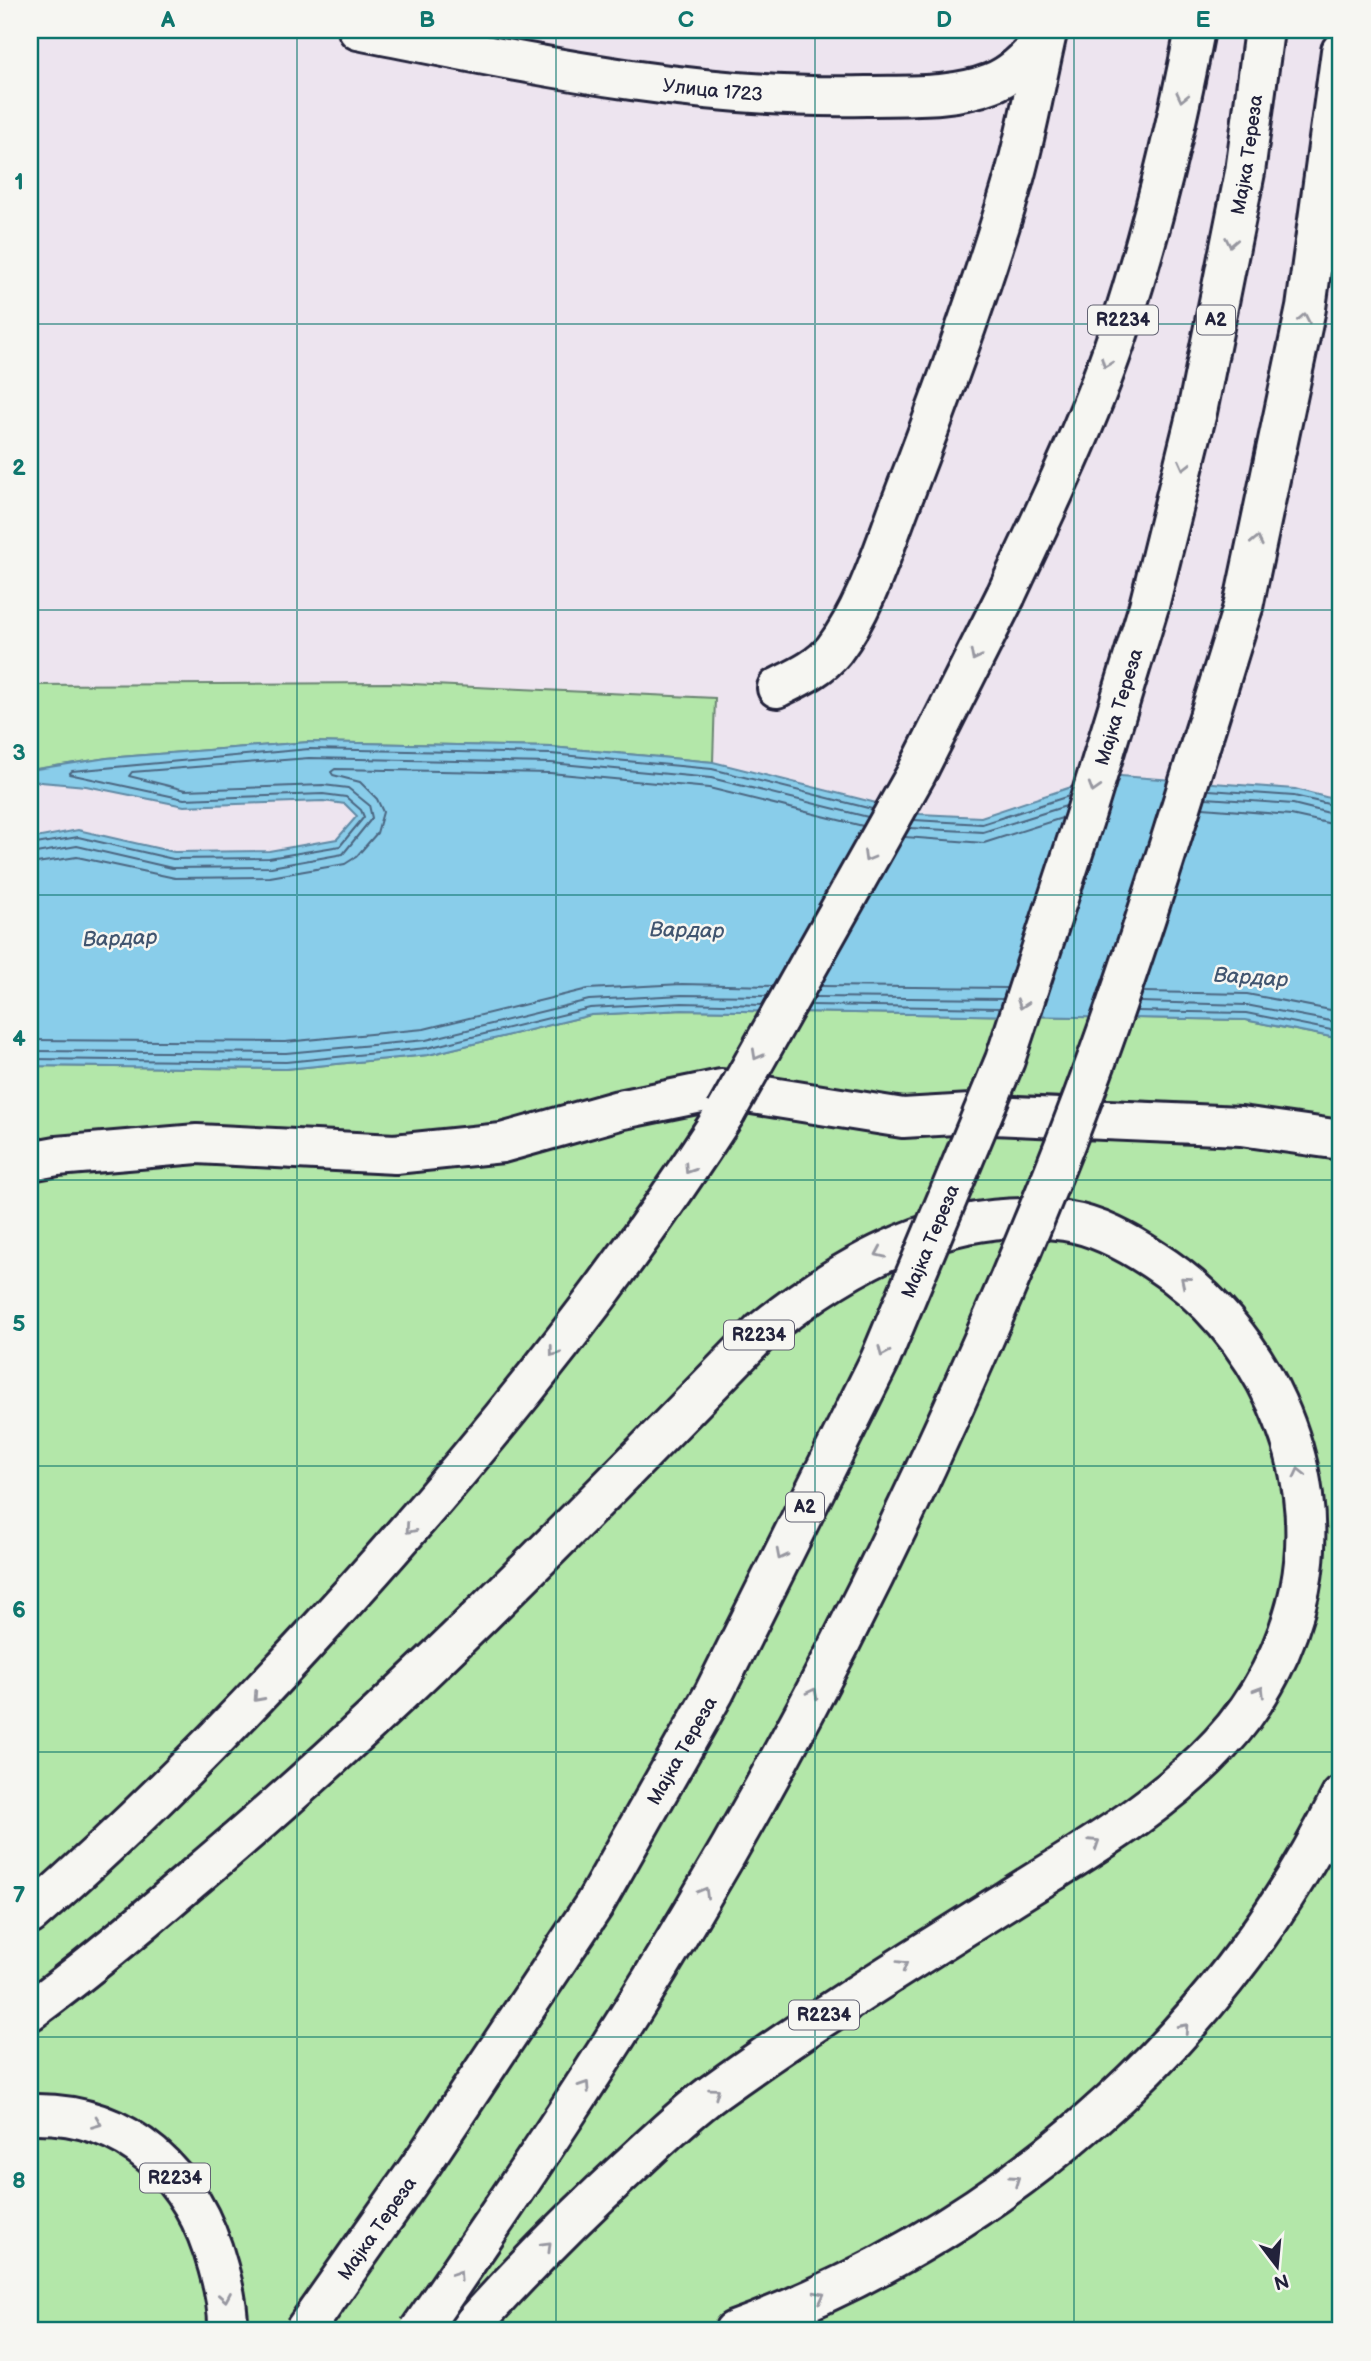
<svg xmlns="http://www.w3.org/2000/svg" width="1371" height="2361" font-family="'Balsamiq Sans',sans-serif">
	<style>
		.green { fill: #b3e7a9; stroke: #6a8472; stroke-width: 2 }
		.water { fill: #89cdea; stroke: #6089a4; stroke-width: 2 }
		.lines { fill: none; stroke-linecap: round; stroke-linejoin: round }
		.shore { stroke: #4b6681; stroke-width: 2 }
		.minor-casing { stroke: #22223b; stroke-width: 44 }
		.highway-casing { stroke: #22223b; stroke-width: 44 }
		.minor { stroke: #f6f6f2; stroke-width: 38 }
		.highway { stroke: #f6f6f2; stroke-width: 38 }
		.highway-bridge-casing { stroke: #22223b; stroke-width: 44; stroke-linecap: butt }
		.highway-bridge { stroke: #f6f6f2; stroke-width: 38 }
		.oneway { stroke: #9797a0 }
		.grid { fill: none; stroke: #0f766e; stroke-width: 2; stroke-opacity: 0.55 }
		.labels { text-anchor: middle; stroke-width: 5; stroke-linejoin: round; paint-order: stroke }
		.shield { fill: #f6f6f2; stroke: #626272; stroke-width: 2 }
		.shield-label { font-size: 18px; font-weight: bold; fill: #22223b }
		.street-label { font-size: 19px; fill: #22223b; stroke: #f6f6f2 }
		.water-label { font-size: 21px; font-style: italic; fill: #415570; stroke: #f6f6f2 }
		.neatline { fill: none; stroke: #0f766e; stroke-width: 2.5 }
		.grid-label { font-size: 23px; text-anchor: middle; font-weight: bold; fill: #0f766e }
	</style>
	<rect width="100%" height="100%" fill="#ede4ef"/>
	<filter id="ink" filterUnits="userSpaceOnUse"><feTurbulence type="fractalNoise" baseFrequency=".0143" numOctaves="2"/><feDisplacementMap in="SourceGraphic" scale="14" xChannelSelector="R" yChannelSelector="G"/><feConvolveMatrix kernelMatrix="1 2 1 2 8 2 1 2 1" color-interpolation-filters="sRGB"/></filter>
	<g filter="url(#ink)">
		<path class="green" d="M 390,683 L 715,698 L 713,762 L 551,747 L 309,742 L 107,758 L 30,770 L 30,685 Z
			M 683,1010 L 1245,1020 L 1341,1039 L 1341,2331 L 30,2331 L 30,1066 L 286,1069 L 428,1055 L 591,1015 Z"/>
		<path class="water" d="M 309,742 L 551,747 L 713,762 L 920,814 L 981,817 L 1107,775 L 1295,789 L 1341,801 L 1341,1039 L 1245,1020 L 682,1010 L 591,1015 L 428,1055 L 286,1069 L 30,1066 L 30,839 L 78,830 L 174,852 L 269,851 L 337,839 L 357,816 L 345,804 L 323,801 L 184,806 L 86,786 L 30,781 L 30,770 L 107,758 Z"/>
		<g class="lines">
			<path class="shore" d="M 1209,790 L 1294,796 L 1341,807
				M 1206,798 L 1293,804 L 1341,816
				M 1203,808 L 1291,815 L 1341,826
				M 914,820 L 982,824 L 1069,796
				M 910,828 L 983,832 L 1066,806
				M 905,837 L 984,843 L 1062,818
				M 30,845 L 78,837 L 173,859 L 269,858 L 340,846 L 364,817 L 361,810 L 346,797 L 323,794 L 184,799 L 69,774 L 72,771 L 309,749 L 551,754 L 712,769 L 872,809
				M 30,854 L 77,846 L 172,868 L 271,867 L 343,854 L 372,818 L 369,805 L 348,788 L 323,785 L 185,790 L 129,776 L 132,772 L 309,758 L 551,763 L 711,778 L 868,817
				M 30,864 L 77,857 L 175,878 L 270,877 L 345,864 L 356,857 L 377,833 L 383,812 L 377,799 L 360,782 L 333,775 L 331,772 L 335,769 L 550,773 L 709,788 L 863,826
				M 821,986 L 1006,988
				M 1143,992 L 1247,994 L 1341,1012
				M 815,997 L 1003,999
				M 1139,1002 L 1246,1005 L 1341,1023
				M 810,1005 L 1000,1008
				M 1136,1011 L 1246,1013 L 1341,1032
				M 30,1040 L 285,1042 L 424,1029 L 588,989 L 682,984 L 773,986
				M 30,1051 L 286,1053 L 426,1040 L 589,1000 L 682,995 L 767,996
				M 30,1059 L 286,1062 L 427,1048 L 590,1008 L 682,1003 L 762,1005"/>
			<defs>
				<g id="minor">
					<path id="s1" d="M 358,30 C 526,63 693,100 866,96 C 907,95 952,98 991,83 C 1015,74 1032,55 1046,35"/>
					<path d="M 777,688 C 797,678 820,668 834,650 C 867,606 884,546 904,495 C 943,394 980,293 1011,189 C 1026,138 1035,85 1047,33"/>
					<path d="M 30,1161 L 57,1156 L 197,1144 L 395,1154 L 502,1143 L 619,1110 L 721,1089 L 903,1118 L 971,1114 L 1241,1126 L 1341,1140"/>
				</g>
				<g id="highway">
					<path d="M 1006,595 C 1047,507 1091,418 1121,325 C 1152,229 1176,129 1195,30"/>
					<path id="s2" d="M 1149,606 L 1197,412 L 1245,172 L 1264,30"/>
					<path d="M 1243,607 L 1306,308 L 1341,51"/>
					<path d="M 30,1915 C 130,1828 222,1735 312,1637 C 463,1473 605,1300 726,1112"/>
					<path d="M 30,2011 C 86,1970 138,1926 190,1881 C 393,1711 578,1521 762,1331 C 847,1262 951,1204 1065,1221 C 1098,1226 1127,1242 1154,1260 C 1261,1328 1325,1463 1300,1589 C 1288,1647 1260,1701 1220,1744 C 1161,1808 1081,1853 1007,1900 C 908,1962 808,2024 713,2093 C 684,2114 658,2140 632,2164 C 574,2217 519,2273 467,2331"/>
					<path d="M 30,2114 C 129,2111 194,2176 218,2267 C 224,2288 229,2309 228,2331"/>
					<path d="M 734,2331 C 996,2234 1217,2047 1341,1796"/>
				</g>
			</defs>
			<use href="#minor" class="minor-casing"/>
			<use href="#highway" class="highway-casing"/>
			<use href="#minor" class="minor"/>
			<use href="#highway" class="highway"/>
			<defs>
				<g id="highway-bridge">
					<path d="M 726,1112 L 916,774 L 1006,595"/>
					<path id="s3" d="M 304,2331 L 423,2162 L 594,1905 L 714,1693 L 880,1360 L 1005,1060 L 1084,819 L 1149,606"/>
					<path d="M 419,2331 C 514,2193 608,2055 693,1911 C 831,1679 952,1425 1053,1174 C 1128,989 1184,797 1243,607"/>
				</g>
			</defs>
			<use href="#highway-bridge" class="highway-bridge-casing"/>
			<use href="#highway-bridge" class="highway-bridge"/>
		</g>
		<defs><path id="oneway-chevron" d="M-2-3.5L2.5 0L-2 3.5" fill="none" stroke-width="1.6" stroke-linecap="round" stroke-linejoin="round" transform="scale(1.75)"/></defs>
		<g class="oneway">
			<use href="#oneway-chevron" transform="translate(1182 97) rotate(103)"/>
			<use href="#oneway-chevron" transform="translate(1231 242) rotate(101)"/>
			<use href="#oneway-chevron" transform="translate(1304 318) rotate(-79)"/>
			<use href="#oneway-chevron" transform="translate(1106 363) rotate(111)"/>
			<use href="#oneway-chevron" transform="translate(1184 465) rotate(104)"/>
			<use href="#oneway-chevron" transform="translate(1257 541) rotate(-78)"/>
			<use href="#oneway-chevron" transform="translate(975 656) rotate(117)"/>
			<use href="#oneway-chevron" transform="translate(1094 788) rotate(107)"/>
			<use href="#oneway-chevron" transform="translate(868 857) rotate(120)"/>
			<use href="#oneway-chevron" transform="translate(1022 1004) rotate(108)"/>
			<use href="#oneway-chevron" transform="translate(757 1055) rotate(119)"/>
			<use href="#oneway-chevron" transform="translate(689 1169) rotate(123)"/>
			<use href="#oneway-chevron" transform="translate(880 1253) rotate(156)"/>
			<use href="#oneway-chevron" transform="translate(1185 1281) rotate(-140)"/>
			<use href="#oneway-chevron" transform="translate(554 1352) rotate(127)"/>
			<use href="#oneway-chevron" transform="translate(883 1352) rotate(114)"/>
			<use href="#oneway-chevron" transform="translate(1299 1473) rotate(-103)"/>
			<use href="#oneway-chevron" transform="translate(410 1529) rotate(131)"/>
			<use href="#oneway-chevron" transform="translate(781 1555) rotate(117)"/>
			<use href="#oneway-chevron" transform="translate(1260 1691) rotate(-58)"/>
			<use href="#oneway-chevron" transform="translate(813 1693) rotate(-63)"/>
			<use href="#oneway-chevron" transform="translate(258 1697) rotate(132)"/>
			<use href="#oneway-chevron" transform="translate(1095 1843) rotate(-33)"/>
			<use href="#oneway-chevron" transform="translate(704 1892) rotate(-60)"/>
			<use href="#oneway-chevron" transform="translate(903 1965) rotate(-31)"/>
			<use href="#oneway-chevron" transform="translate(1184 2028) rotate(-48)"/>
			<use href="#oneway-chevron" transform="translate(585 2086) rotate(-57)"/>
			<use href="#oneway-chevron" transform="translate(715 2092) rotate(-36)"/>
			<use href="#oneway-chevron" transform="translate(97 2123) rotate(22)"/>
			<use href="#oneway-chevron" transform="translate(1015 2180) rotate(-35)"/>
			<use href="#oneway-chevron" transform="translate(547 2246) rotate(-45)"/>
			<use href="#oneway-chevron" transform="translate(458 2275) rotate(-56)"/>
			<use href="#oneway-chevron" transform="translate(820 2296) rotate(-27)"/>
			<use href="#oneway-chevron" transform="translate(225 2297) rotate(80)"/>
		</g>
	</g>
	<path class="grid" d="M 297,30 L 297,2331M 556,30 L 556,2331M 815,30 L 815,2331M 1074,30 L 1074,2331M 30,324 L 1341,324M 30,610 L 1341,610M 30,895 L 1341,895M 30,1180 L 1341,1180M 30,1466 L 1341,1466M 30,1752 L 1341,1752M 30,2037 L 1341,2037"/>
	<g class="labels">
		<g class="shield">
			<rect x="1088" y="305.5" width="70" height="29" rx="5"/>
			<rect x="1197" y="305.5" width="38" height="29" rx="5"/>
			<rect x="724" y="1320.5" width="70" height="29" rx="5"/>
			<rect x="786" y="1492.5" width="38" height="29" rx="5"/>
			<rect x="789" y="2000.5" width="70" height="29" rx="5"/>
			<rect x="140" y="2163.5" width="70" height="29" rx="5"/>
		</g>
		<g class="shield-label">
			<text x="1123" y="326">R2234</text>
			<text x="1216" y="326">A2</text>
			<text x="759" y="1341">R2234</text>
			<text x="805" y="1513">A2</text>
			<text x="824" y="2021">R2234</text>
			<text x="175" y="2184">R2234</text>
		</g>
		<g class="street-label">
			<text dy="7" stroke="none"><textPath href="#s1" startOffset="360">Улица 1723</textPath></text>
			<text dy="7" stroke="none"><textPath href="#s2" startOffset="462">Мајка Тереза</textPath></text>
			<text dy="7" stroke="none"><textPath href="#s3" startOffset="1827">Мајка Тереза</textPath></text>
			<text dy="7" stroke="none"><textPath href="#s3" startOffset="1260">Мајка Тереза</textPath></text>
			<text dy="7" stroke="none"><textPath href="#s3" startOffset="693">Мајка Тереза</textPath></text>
			<text dy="7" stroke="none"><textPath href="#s3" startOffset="126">Мајка Тереза</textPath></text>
		</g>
		<g class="water-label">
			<text transform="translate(687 930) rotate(1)" y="7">Вардар</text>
			<text transform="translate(120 938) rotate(-2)" y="7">Вардар</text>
			<text transform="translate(1251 977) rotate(4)" y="7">Вардар</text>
		</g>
	</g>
	<rect width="1371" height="2361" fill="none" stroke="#f6f6f2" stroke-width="77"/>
	<g transform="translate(1277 2266) rotate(164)" stroke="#f6f6f2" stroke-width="5" paint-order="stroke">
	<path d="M0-5L12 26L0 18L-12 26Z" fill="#22223b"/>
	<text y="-10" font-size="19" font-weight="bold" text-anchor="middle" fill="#22223b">N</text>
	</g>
	<rect x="38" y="38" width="1294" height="2284" class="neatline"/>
	<g class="grid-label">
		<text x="168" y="27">A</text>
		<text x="427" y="27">B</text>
		<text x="686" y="27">C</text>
		<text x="944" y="27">D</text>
		<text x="1203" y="27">E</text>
		<text x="19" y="189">1</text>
		<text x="19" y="475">2</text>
		<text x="19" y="760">3</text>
		<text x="19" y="1046">4</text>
		<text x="19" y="1331">5</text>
		<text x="19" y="1617">6</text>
		<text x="19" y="1902">7</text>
		<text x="19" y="2188">8</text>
	</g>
</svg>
